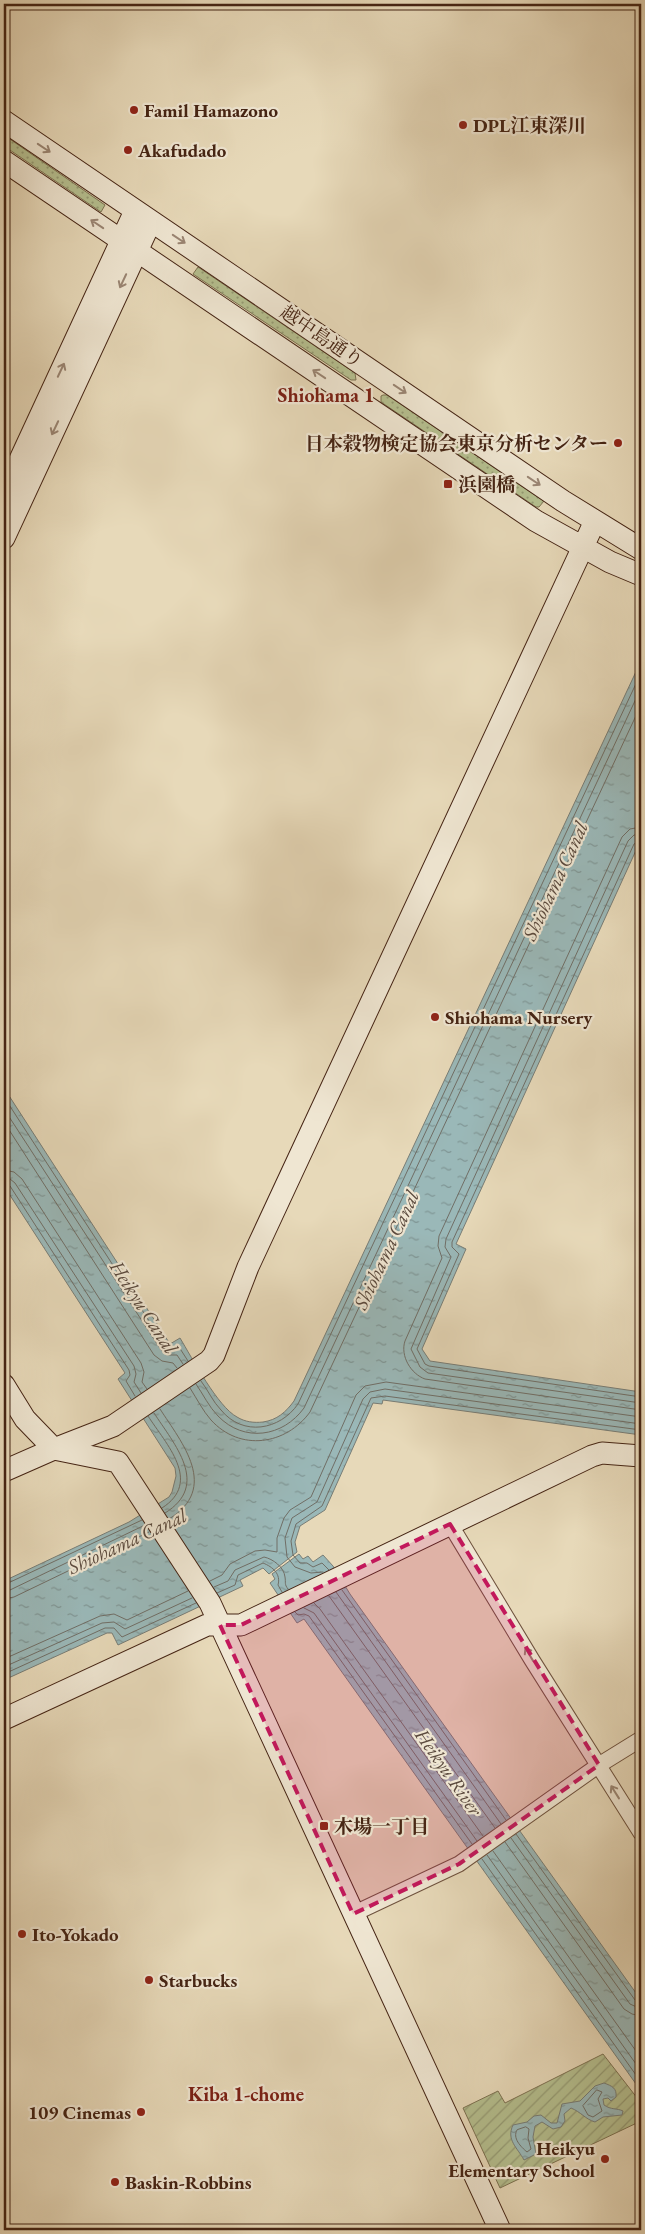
<svg xmlns="http://www.w3.org/2000/svg" width="645" height="2234" font-family="'EB Garamond','Noto Serif JP',serif">
	<style>
		.grass { fill: url(#grass-dots); stroke: #7d7252 }
		.garden { fill: url(#garden-furrows); stroke: #7d7252 }
		.water { fill: url(#water-ripples); stroke: #787d76 }
		.lines { fill: none; stroke-linecap: round; stroke-linejoin: round }
		.shore { stroke: #706e66; stroke-width: 1 }
		.street-casing { stroke: #6e513d; stroke-width: 17 }
		.secondary-casing { stroke: #452414; stroke-width: 23 }
		.street { stroke: #efe6d2; stroke-width: 15 }
		.secondary { stroke: #efe6d2; stroke-width: 21 }
		.oneway { stroke: #9a8573 }
		.marked { fill: #c2185b; fill-opacity: 0.2; stroke: #c2185b; stroke-width: 4; stroke-dasharray: 10 6; stroke-linejoin: round }
		.poi-dot { fill: #8f2418; stroke: #efe6d2; stroke-width: 2 }
		.labels { text-anchor: middle; stroke-width: 4.5; stroke-linejoin: round; paint-order: stroke }
		.poi-label { font-size: 19px; font-weight: bold; fill: #452414; stroke: #efe6d2; text-anchor: start }
		.street-label { font-size: 19px; fill: #452414; stroke: #efe6d2 }
		.neighbourhood-label { font-size: 20px; font-weight: bold; fill: #7a1f14; stroke: #efe6d2 }
		.water-label { font-size: 20px; font-style: italic; fill: #5a493d; stroke: #efe6d2 }
	</style>
	<defs>
		<pattern id="grass-dots" width="8" height="8" patternUnits="userSpaceOnUse" patternTransform="scale(1.25)"><rect width="8" height="8" fill="#b5bf8f"/><path d="M2 2h.1M6 6h.1" fill="none" stroke="#959b74" stroke-width="1.8" stroke-linecap="round"/></pattern>
		<pattern id="garden-furrows" width="10" height="10" patternUnits="userSpaceOnUse" patternTransform="scale(1.25)"><rect width="10" height="10" fill="#b5bf8f"/><path d="M-1 1l2-2M0 10L10 0M9 11l2-2" fill="none" stroke="#959b74"/></pattern>
		<pattern id="water-ripples" width="26" height="14" patternUnits="userSpaceOnUse" patternTransform="scale(1.25)"><rect width="26" height="14" fill="#9ab8b8"/><path d="M2 4q2-2 4 0t4 0M15 11q2-2 4 0t4 0" fill="none" stroke="#7f9594"/></pattern>
	</defs>
	<rect width="100%" height="100%" fill="#e7d9b9"/>
	<filter id="stains"><feTurbulence type="fractalNoise" baseFrequency=".004" numOctaves="4"/><feColorMatrix values="0 0 0 0 .2 0 0 0 0 .09 0 0 0 0 .02 0 0 0 .5 -.17"/></filter>
	<radialGradient id="worn" r=".72"><stop offset=".6" stop-color="#630" stop-opacity="0"/><stop offset="1" stop-color="#630" stop-opacity=".3"/></radialGradient>
	<path class="grass" d="M 4,135 L 105,205 L 101,212 L 4,146 Z
		M 198,267 L 355,373 L 356,380 L 351,380 L 193,274 Z
		M 383,395 L 387,395 L 544,501 L 539,507 L 536,507 L 381,402 L 381,396 Z"/>
	<path class="garden" d="M 603,2054 L 641,2103 L 641,2121 L 500,2188 L 463,2108 L 498,2091 L 505,2103 Z"/>
	<path class="water" d="M 641,661 L 641,845 L 638,846 L 456,1244 L 466,1249 L 422,1349 L 430,1361 L 641,1392 L 641,1435 L 383,1400 L 382,1404 L 373,1403 L 325,1510 L 300,1526 L 295,1542 L 297,1552 L 269,1574 L 263,1568 L 240,1580 L 243,1586 L 118,1645 L 112,1633 L 107,1633 L 4,1680 L 4,1581 L 129,1522 L 169,1497 L 172,1492 L 176,1476 L 175,1468 L 118,1379 L 125,1373 L 4,1186 L 4,1088 L 170,1344 L 180,1338 C 192,1358 218,1407 237,1417 C 245,1422 254,1423 263,1422 C 277,1420 286,1412 294,1401 Z
		M 299,1554 L 303,1559 L 308,1556 L 313,1562 L 323,1555 L 333,1566 L 350,1594 L 641,2000 L 641,2091 L 304,1619 L 297,1623 L 270,1583 L 275,1579 L 272,1574 Z
		M 604,2083 C 612,2086 617,2088 616,2097 L 611,2101 L 608,2098 L 603,2099 L 604,2105 C 611,2110 617,2108 623,2111 L 622,2115 L 603,2117 L 595,2122 C 585,2119 581,2112 571,2108 L 564,2114 L 565,2121 L 561,2127 L 553,2129 L 542,2122 L 535,2126 L 533,2137 L 536,2154 L 524,2160 C 517,2147 506,2140 513,2125 L 527,2122 L 534,2116 L 541,2115 L 551,2123 L 557,2123 L 562,2104 L 580,2101 L 595,2086 Z"/>
	<g class="lines">
		<path class="shore" d="M 641,827 L 630,829 L 622,837 L 439,1236 L 438,1246 L 442,1258 L 405,1341 C 400,1356 411,1374 425,1379 L 641,1410
			M 641,834 L 634,835 L 628,841 L 446,1239 L 445,1247 L 451,1257 L 411,1349 L 420,1367 L 428,1373 L 641,1403
			M 641,840 L 634,844 L 452,1242 L 452,1247 L 459,1254 L 417,1349 L 425,1364 L 429,1366 L 641,1397
			M 4,1097 L 166,1347 L 170,1349 L 179,1347 L 188,1361
			M 4,1109 L 161,1350 L 168,1355 L 177,1355 L 183,1364
			M 4,1122 L 154,1355 L 162,1361 L 173,1363 L 177,1368
			M 4,1170 L 14,1172 L 22,1179 L 141,1363 L 144,1372 L 142,1382 L 147,1389
			M 4,1177 L 10,1179 L 15,1183 L 134,1366 L 136,1374 L 134,1382 L 141,1393
			M 4,1184 L 10,1186 L 129,1370 L 130,1375 L 126,1381 L 135,1396
			M 201,1381 C 208,1390 213,1402 221,1410 C 243,1437 280,1430 298,1404 L 641,673
			M 196,1384 C 203,1394 209,1407 218,1416 C 244,1443 283,1437 304,1408 L 641,688
			M 190,1388 C 197,1399 203,1411 211,1420 C 240,1452 286,1445 310,1412 L 641,705
			M 160,1409 C 182,1443 220,1488 169,1519
			M 154,1413 C 174,1444 211,1485 165,1513
			M 148,1416 C 166,1444 203,1482 162,1508
			M 329,1570 L 322,1563 L 313,1567 L 307,1563 L 300,1563 L 293,1555 L 291,1541 L 296,1524 L 322,1506 L 371,1398 L 385,1396 L 641,1430
			M 323,1572 L 311,1573 L 295,1567 L 287,1557 L 285,1538 L 292,1518 L 317,1502 L 363,1399 L 370,1392 L 385,1389 L 641,1424
			M 210,1581 L 222,1575 L 230,1564 L 255,1551 L 265,1550 L 277,1552 L 277,1538 L 284,1518 L 290,1510 L 311,1497 L 356,1395 L 365,1386 L 386,1382 L 641,1417
			M 4,1585 L 142,1520
			M 214,1587 L 228,1581 L 235,1570 L 264,1557 C 273,1559 284,1567 285,1577 C 286,1583 284,1584 288,1589
			M 342,1590 L 506,1820
			M 4,1591 L 10,1590 L 145,1525
			M 336,1592 L 501,1824
			M 217,1593 L 235,1585 L 238,1575 L 263,1563 C 273,1567 281,1574 278,1585 L 282,1592
			M 329,1596 L 495,1828
			M 4,1599 L 14,1597 L 149,1532
			M 314,1603 L 320,1609 L 483,1836
			M 304,1608 L 314,1613 L 477,1841
			M 295,1612 L 298,1615 L 304,1614 L 309,1616 L 472,1844
			M 4,1659 L 100,1616 L 114,1614 L 127,1620 L 188,1591
			M 4,1667 L 102,1623 L 114,1622 L 125,1629 L 192,1598
			M 4,1674 L 105,1628 L 114,1628 L 122,1637 L 196,1603
			M 516,1834 L 635,2000 L 641,2002
			M 511,1838 L 630,2004 L 641,2009
			M 505,1842 L 624,2009 L 632,2014 L 641,2016
			M 493,1851 L 641,2058
			M 487,1855 L 641,2071
			M 482,1859 L 641,2082
			M 597,2090 L 602,2092 L 598,2099 L 602,2111 L 593,2117 L 588,2115 L 583,2106 Z
			M 526,2127 L 529,2129 L 528,2138 L 531,2149 L 527,2152 C 521,2147 512,2138 517,2130 Z"/>
		<defs>
			<path id="street" d="M 450,1524 L 532,1660 L 641,1833
				M 353,1914 L 459,1864 L 599,1765 L 641,1739"/>
			<path id="secondary" d="M 4,121 L 563,501 L 641,549
				M 4,161 L 536,521 L 610,562 L 641,575
				M 4,494 L 135,211
				M 4,538 L 151,221
				M 4,1385 L 25,1419 L 54,1449 L 118,1462 L 210,1603 L 500,2230
				M 4,1471 L 54,1449 L 113,1426 L 209,1361 L 214,1355 L 248,1267 L 595,521
				M 4,1719 L 207,1625 L 241,1625 L 592,1456 L 602,1453 L 641,1456"/>
		</defs>
		<use href="#street" class="street-casing"/>
		<use href="#secondary" class="secondary-casing"/>
		<use href="#street" class="street"/>
		<use href="#secondary" class="secondary"/>
	</g>
	<defs><path id="oneway-shaft" d="M-6 0H5M1.5-3L5.5 0L1.5 3" fill="none" stroke-width="1.6" stroke-linecap="round" stroke-linejoin="round" transform="scale(1.25)"/></defs>
	<g class="oneway">
		<use href="#oneway-shaft" transform="translate(44 148) rotate(34)"/>
		<use href="#oneway-shaft" transform="translate(97 224) rotate(-146)"/>
		<use href="#oneway-shaft" transform="translate(179 239) rotate(34)"/>
		<use href="#oneway-shaft" transform="translate(123 281) rotate(115)"/>
		<use href="#oneway-shaft" transform="translate(61 370) rotate(-65)"/>
		<use href="#oneway-shaft" transform="translate(319 374) rotate(-146)"/>
		<use href="#oneway-shaft" transform="translate(400 389) rotate(34)"/>
		<use href="#oneway-shaft" transform="translate(55 428) rotate(115)"/>
		<use href="#oneway-shaft" transform="translate(534 481) rotate(34)"/>
		<use href="#oneway-shaft" transform="translate(529 1654) rotate(-121)"/>
		<use href="#oneway-shaft" transform="translate(615 1792) rotate(-122)"/>
	</g>
	<path class="marked" d="M 450,1524 L 599,1765 L 459,1864 L 353,1914 L 220,1625 L 241,1625 Z"/>
	<g class="poi-dot">
		<circle cx="134" cy="110" r="5"/>
		<circle cx="463" cy="125" r="5"/>
		<circle cx="128" cy="150" r="5"/>
		<circle cx="618" cy="443" r="5"/>
		<rect x="443" y="479" width="10" height="10" rx="2.5"/>
		<circle cx="435" cy="1017" r="5"/>
		<rect x="319" y="1821" width="10" height="10" rx="2.5"/>
		<circle cx="22" cy="1934" r="5"/>
		<circle cx="149" cy="1980" r="5"/>
		<circle cx="141" cy="2112" r="5"/>
		<circle cx="605" cy="2159" r="5"/>
		<circle cx="115" cy="2182" r="5"/>
	</g>
	<g class="labels">
		<g class="poi-label">
			<text x="144" y="117">Famil Hamazono</text>
			<text x="473" y="132">DPL江東深川</text>
			<text x="138" y="157">Akafudado</text>
			<text x="608" y="450" text-anchor="end">日本穀物検定協会東京分析センター</text>
			<text x="458" y="491">浜園橋</text>
			<text x="445" y="1024">Shiohama Nursery</text>
			<text x="334" y="1833">木場一丁目</text>
			<text x="32" y="1941">Ito-Yokado</text>
			<text x="159" y="1987">Starbucks</text>
			<text x="131" y="2119" text-anchor="end">109 Cinemas</text>
			<text x="595" y="2155" text-anchor="end">Heikyu<tspan x="595" dy="22">Elementary School</tspan></text>
			<text x="125" y="2189">Baskin-Robbins</text>
		</g>
		<g class="street-label">
			<text transform="translate(322 336) rotate(34)" y="7">越中島通り</text>
		</g>
		<g class="neighbourhood-label">
			<text x="326" y="402">Shiohama 1</text>
			<text x="246" y="2101">Kiba 1-chome</text>
		</g>
		<g class="water-label">
			<text transform="translate(555 881) rotate(-65)" y="7">Shiohama Canal</text>
			<text transform="translate(386 1250) rotate(-65)" y="7">Shiohama Canal</text>
			<text transform="translate(144 1307) rotate(57)" y="7">Heikyu Canal</text>
			<text transform="translate(127 1541) rotate(-25)" y="7">Shiohama Canal</text>
			<text transform="translate(449 1772) rotate(55)" y="7">Heikyu River</text>
		</g>
	</g>
	<rect width="645" height="2234" fill="none" stroke="#e7d9b9" stroke-width="20"/>
	<rect x="5" y="5" width="635" height="2224" fill="none" stroke="#452414" stroke-width="2.5"/>
	<rect x="10" y="10" width="625" height="2214" fill="none" stroke="#452414"/>
	<rect width="100%" height="100%" filter="url(#stains)"/>
	<rect width="100%" height="100%" fill="url(#worn)"/>
</svg>
